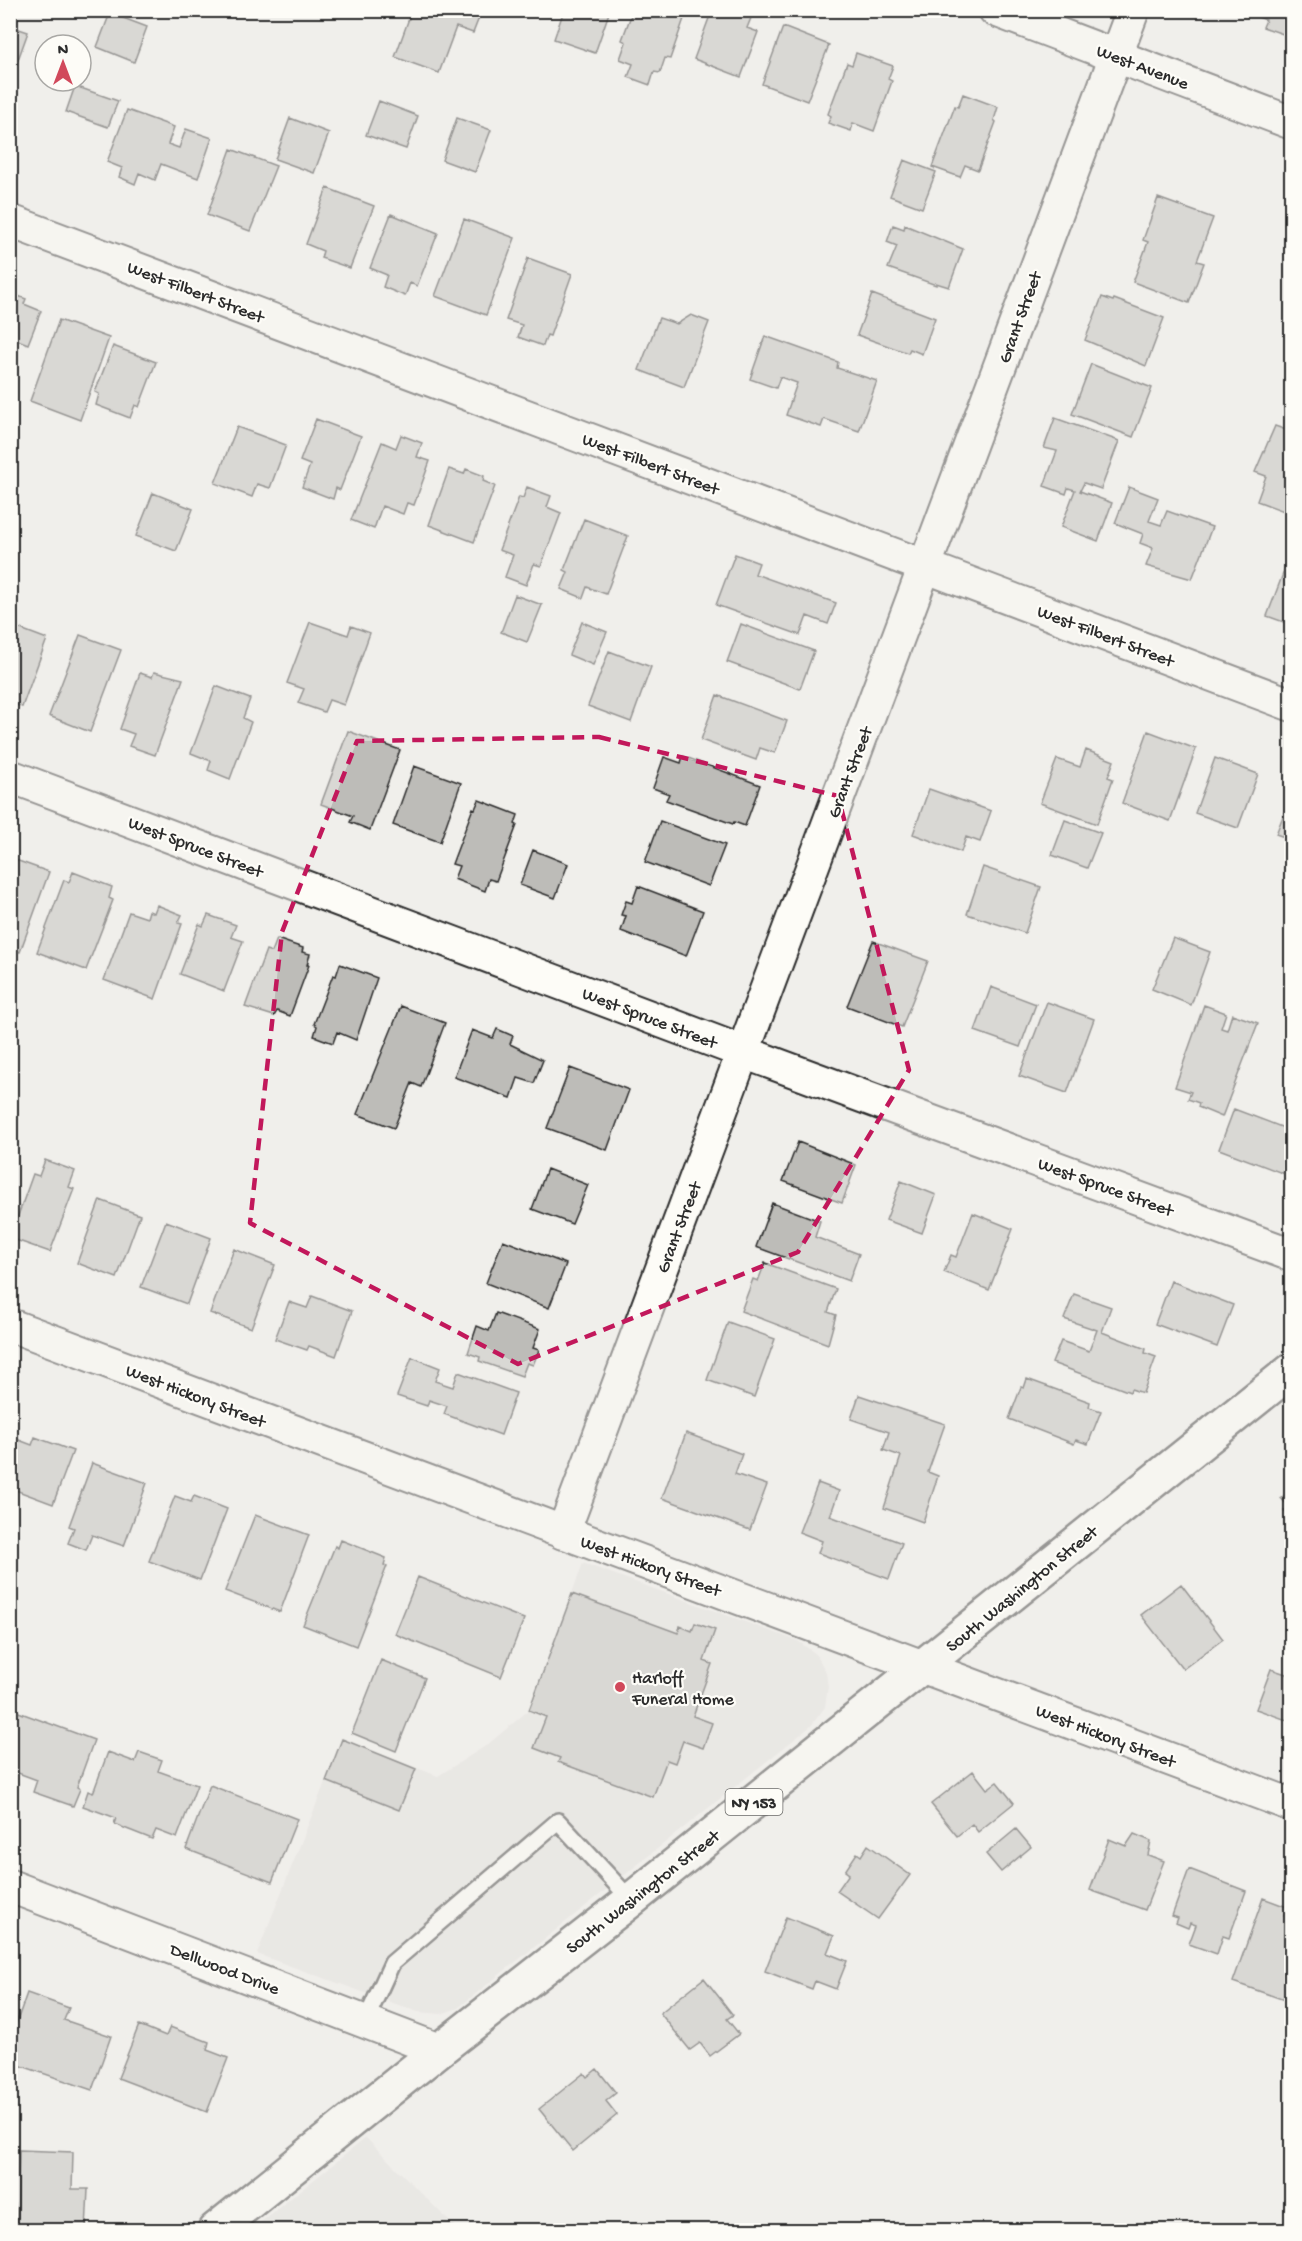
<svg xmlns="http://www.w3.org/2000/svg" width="1302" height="2241" font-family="'Gochi Hand',sans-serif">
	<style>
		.built { fill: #e1e0dc }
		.building { fill: #bdbcb8; stroke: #2b2b2b; stroke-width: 1.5 }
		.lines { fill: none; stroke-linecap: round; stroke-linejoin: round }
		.service-casing { stroke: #2b2b2b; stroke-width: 20 }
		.minor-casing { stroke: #2b2b2b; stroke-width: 36 }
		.primary-casing { stroke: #2b2b2b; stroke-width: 38 }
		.service { stroke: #fdfcf7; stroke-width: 15 }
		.minor { stroke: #fdfcf7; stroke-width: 32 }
		.primary { stroke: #fdfcf7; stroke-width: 33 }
		.marked { fill: none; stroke: #c2185b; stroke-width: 4.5; stroke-dasharray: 12 8; stroke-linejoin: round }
		.poi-dot { fill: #d1495b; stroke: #fdfcf7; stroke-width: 2 }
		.labels { text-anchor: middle; stroke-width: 4.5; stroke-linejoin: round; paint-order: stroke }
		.shield { fill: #fdfcf7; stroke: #6a6a68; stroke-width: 1.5 }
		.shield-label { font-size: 16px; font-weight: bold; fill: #2b2b2b }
		.street-label { font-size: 18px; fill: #2b2b2b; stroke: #fdfcf7 }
		.poi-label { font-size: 18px; fill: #2b2b2b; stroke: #fdfcf7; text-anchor: start }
	</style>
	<rect width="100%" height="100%" fill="#f0efeb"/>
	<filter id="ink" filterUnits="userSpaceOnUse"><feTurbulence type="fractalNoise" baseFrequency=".0167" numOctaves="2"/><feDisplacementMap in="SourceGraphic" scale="12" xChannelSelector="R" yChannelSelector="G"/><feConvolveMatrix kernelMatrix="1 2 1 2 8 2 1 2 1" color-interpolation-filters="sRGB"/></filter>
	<g filter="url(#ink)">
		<path class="built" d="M 583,1563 L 798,1641 L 816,1654 L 826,1672 L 828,1687 L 825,1707 L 811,1726 L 458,2008 L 441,2014 L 418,2012 L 257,1954 L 342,1739 L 438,1776 L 487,1745 L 529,1710 Z
			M 366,2138 L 458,2230 L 251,2230 Z"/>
		<path class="building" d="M 412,10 L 482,10 L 473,33 L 456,27 L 439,73 L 395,57 Z
			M 564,10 L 610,10 L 595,53 L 554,39 Z
			M 633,10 L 687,10 L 670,59 L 665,58 L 660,73 L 654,72 L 650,85 L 628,77 L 633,64 L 620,59 L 626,42 L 622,40 Z
			M 712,10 L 746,10 L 753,13 L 747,28 L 758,32 L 741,77 L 694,59 Z
			M 1240,10 L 1292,10 L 1292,30 L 1285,28 L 1283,34 L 1263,27 L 1266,20 Z
			M 110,13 L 147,27 L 134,62 L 97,47 Z
			M 10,26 L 28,32 L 15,68 L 10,66 Z
			M 783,27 L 829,45 L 807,101 L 762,84 Z
			M 856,53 L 893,66 L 888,79 L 892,81 L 874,131 L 853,123 L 851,131 L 828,123 L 831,116 L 828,114 L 847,63 L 852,65 Z
			M 75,86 L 118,101 L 108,127 L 66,112 Z
			M 963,94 L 998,107 L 994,120 L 996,122 L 978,170 L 965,165 L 960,177 L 932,167 L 955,106 L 958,107 Z
			M 379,101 L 418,116 L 406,149 L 366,135 Z
			M 127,110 L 174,127 L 168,144 L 179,148 L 186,129 L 212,138 L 198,178 L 161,164 L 155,180 L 139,173 L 135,184 L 119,177 L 122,168 L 107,162 Z
			M 290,118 L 329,133 L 314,173 L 275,159 Z
			M 457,118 L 491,130 L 475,172 L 442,160 Z
			M 231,149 L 276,166 L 250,231 L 207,215 Z
			M 904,160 L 936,172 L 922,208 L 890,196 Z
			M 327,188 L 374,206 L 350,268 L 321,258 L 323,251 L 306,244 Z
			M 1158,198 L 1213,218 L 1197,261 L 1204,263 L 1189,303 L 1133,282 L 1148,242 L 1143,240 Z
			M 391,214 L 438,233 L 417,286 L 410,283 L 405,296 L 383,287 L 387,275 L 370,268 Z
			M 464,219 L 515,238 L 486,315 L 435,296 Z
			M 893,225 L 904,229 L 905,225 L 963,249 L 949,287 L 936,283 L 936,285 L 888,268 L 897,246 L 887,242 Z
			M 528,258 L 572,274 L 550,336 L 547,335 L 543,346 L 518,337 L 522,325 L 506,320 Z
			M 10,293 L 26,299 L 24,304 L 41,311 L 28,344 L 10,337 Z
			M 872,294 L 935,318 L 922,354 L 910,349 L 908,353 L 857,335 Z
			M 1102,297 L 1113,301 L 1114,299 L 1164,318 L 1146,366 L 1085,340 Z
			M 691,315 L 709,322 L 684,387 L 639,370 L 659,318 L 677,324 Z
			M 59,320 L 109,338 L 80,420 L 30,401 Z
			M 765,336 L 838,362 L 837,368 L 877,381 L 859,431 L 824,419 L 821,427 L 786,415 L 797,383 L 780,377 L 776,388 L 750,379 Z
			M 113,346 L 156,362 L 139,407 L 135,405 L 130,418 L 96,405 L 99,394 L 95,392 Z
			M 1091,364 L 1152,388 L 1133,437 L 1072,414 Z
			M 1055,418 L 1119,441 L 1101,489 L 1084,483 L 1080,491 L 1112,503 L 1098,541 L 1061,527 L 1075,490 L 1068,488 L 1066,494 L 1044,486 L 1057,451 L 1044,448 Z
			M 316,419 L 361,436 L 340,490 L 336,488 L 333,499 L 302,487 L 310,465 L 300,461 Z
			M 1275,426 L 1292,432 L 1292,514 L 1257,501 L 1266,476 L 1255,472 Z
			M 237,427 L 286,445 L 270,488 L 257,484 L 252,497 L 215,483 Z
			M 401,435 L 422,443 L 417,457 L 430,461 L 414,505 L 407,503 L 403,514 L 382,506 L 374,529 L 351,520 L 382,442 L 396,448 Z
			M 449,469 L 464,474 L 466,469 L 484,476 L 483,481 L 495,486 L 474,542 L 429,525 Z
			M 527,487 L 551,496 L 547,507 L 561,513 L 541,566 L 534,564 L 526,585 L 505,577 L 513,555 L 499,550 L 519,497 L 523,498 Z
			M 1129,487 L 1158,498 L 1149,521 L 1161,525 L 1167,511 L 1212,527 L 1192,579 L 1146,566 L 1153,548 L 1140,543 L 1143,534 L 1115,523 Z
			M 153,493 L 193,509 L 176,551 L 136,536 Z
			M 584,519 L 628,536 L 606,594 L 587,587 L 583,598 L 561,589 L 568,572 L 564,570 Z
			M 1292,550 L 1292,625 L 1267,616 Z
			M 735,554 L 759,563 L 755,574 L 836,603 L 828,624 L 807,616 L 800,635 L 716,605 Z
			M 515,595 L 542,605 L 527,642 L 501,632 Z
			M 310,622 L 348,635 L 351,626 L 370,633 L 344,705 L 329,700 L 324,712 L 298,703 L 304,689 L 287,683 Z
			M 582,622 L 607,632 L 593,665 L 569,655 Z
			M 741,624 L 814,651 L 800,689 L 727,662 Z
			M 10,625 L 47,639 L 22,707 L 10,703 Z
			M 80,635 L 121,650 L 90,732 L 49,716 Z
			M 609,651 L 651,667 L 631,722 L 588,706 Z
			M 154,672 L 183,679 L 155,755 L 129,746 L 134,734 L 120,729 L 140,673 L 152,677 Z
			M 216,686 L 250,699 L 243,718 L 251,722 L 230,779 L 208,770 L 211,761 L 191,753 Z
			M 717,695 L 787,721 L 775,753 L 760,748 L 756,760 L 701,740 Z
			M 348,731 L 400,750 L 370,830 L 350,822 L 353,816 L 321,804 Z
			M 1148,731 L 1196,749 L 1170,821 L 1122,803 Z
			M 1086,750 L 1114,761 L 1108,777 L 1113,779 L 1097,824 L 1040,803 L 1057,759 L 1080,767 Z
			M 683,756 L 760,785 L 745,826 L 734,822 L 733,824 L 666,800 L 669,794 L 653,788 L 664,757 L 681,763 Z
			M 1215,758 L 1258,774 L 1238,828 L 1195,813 Z
			M 414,766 L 461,783 L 440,842 L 393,825 Z
			M 929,789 L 991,811 L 980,842 L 966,837 L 961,852 L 913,834 Z
			M 1292,793 L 1292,840 L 1276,834 Z
			M 479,800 L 518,815 L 515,824 L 517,825 L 496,881 L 489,879 L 485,891 L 454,879 L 459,866 L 452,864 L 473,808 L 475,809 Z
			M 1065,820 L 1101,833 L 1087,868 L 1052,855 Z
			M 660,821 L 725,845 L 709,886 L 645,862 Z
			M 533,850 L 568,864 L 555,898 L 520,885 Z
			M 10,858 L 49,872 L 20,952 L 10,949 Z
			M 983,867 L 1041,887 L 1025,933 L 967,914 Z
			M 73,872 L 112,887 L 109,898 L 113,900 L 86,970 L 37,952 L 64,880 L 69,882 Z
			M 638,886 L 703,911 L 686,956 L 621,931 L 626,916 L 621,915 L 626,901 L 632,903 Z
			M 157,905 L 182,915 L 178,923 L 182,924 L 155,999 L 104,980 L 129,912 L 147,918 L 149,911 L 154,913 Z
			M 208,915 L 236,925 L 231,937 L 243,941 L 224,991 L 180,974 L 199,924 L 203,926 Z
			M 1173,938 L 1210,952 L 1191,1005 L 1152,989 Z
			M 277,939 L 303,948 L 302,952 L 310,954 L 307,965 L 309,965 L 290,1016 L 277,1011 L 274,1016 L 245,1007 L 266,950 L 272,952 Z
			M 873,941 L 928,961 L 902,1027 L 847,1006 Z
			M 340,964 L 377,978 L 356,1040 L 337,1032 L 333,1043 L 314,1036 L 317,1026 L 314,1024 L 333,975 L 336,976 Z
			M 991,987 L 1036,1004 L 1020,1047 L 975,1031 Z
			M 1047,1002 L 1094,1019 L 1067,1093 L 1019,1076 Z
			M 1204,1005 L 1226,1013 L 1221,1028 L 1227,1030 L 1232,1014 L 1258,1023 L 1222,1117 L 1198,1107 L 1199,1103 L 1188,1099 L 1191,1092 L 1175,1087 Z
			M 401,1006 L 445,1023 L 421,1087 L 412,1083 L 394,1128 L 357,1114 Z
			M 497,1029 L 513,1036 L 510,1044 L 543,1060 L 534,1083 L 518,1078 L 511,1098 L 454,1077 L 472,1030 L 493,1038 Z
			M 570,1068 L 629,1090 L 607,1150 L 547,1128 Z
			M 1234,1109 L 1292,1131 L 1290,1176 L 1219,1149 Z
			M 798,1142 L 856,1165 L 842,1203 L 783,1181 Z
			M 45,1160 L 75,1171 L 69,1187 L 74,1189 L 50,1252 L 10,1238 L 33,1174 L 39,1176 Z
			M 547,1169 L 588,1185 L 572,1224 L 532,1209 Z
			M 901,1181 L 936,1195 L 922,1233 L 886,1220 Z
			M 100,1200 L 140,1215 L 117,1278 L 77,1263 Z
			M 772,1203 L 820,1221 L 815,1237 L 859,1254 L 849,1281 L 756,1247 Z
			M 973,1213 L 1013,1229 L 989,1290 L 944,1272 L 951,1255 L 956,1257 Z
			M 166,1221 L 211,1238 L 187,1304 L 141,1287 Z
			M 503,1240 L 566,1264 L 549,1308 L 486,1283 Z
			M 234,1249 L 275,1265 L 251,1328 L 210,1313 Z
			M 765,1263 L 836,1289 L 828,1312 L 836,1315 L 828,1344 L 741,1311 L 753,1279 L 758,1281 Z
			M 1171,1281 L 1233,1305 L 1217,1347 L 1155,1324 Z
			M 1074,1294 L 1111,1307 L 1102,1332 L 1146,1349 L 1145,1353 L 1156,1357 L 1143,1393 L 1131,1389 L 1130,1392 L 1052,1363 L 1061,1341 L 1089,1351 L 1097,1330 L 1064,1319 Z
			M 312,1296 L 352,1311 L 336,1356 L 309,1346 L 307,1350 L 275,1339 L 289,1302 L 307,1308 Z
			M 496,1313 L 540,1329 L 533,1348 L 539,1350 L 533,1365 L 527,1363 L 522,1376 L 479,1361 L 480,1357 L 468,1353 L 477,1326 L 489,1331 Z
			M 728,1322 L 775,1339 L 754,1397 L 707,1380 Z
			M 412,1357 L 440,1368 L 435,1381 L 453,1387 L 458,1372 L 516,1393 L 501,1435 L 444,1414 L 447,1406 L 429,1400 L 427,1406 L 397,1396 Z
			M 1027,1379 L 1090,1402 L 1089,1407 L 1101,1411 L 1088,1444 L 1076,1440 L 1074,1444 L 1009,1419 L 1021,1387 L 1024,1388 Z
			M 859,1395 L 945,1424 L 928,1472 L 938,1476 L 923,1522 L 884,1508 L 901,1456 L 883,1450 L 889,1432 L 851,1419 Z
			M 686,1433 L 742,1454 L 735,1474 L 767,1485 L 750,1530 L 662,1498 Z
			M 11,1437 L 32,1445 L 35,1437 L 73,1451 L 53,1504 L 10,1488 Z
			M 92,1463 L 147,1483 L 124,1546 L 92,1535 L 86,1550 L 68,1543 L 74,1528 L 69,1526 Z
			M 818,1483 L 839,1491 L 830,1516 L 902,1543 L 889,1579 L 818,1553 L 822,1541 L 799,1532 Z
			M 1292,1490 L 1292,1520 L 1284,1511 L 1289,1507 L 1281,1498 Z
			M 175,1496 L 191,1502 L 194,1496 L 227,1509 L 200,1580 L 149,1561 Z
			M 255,1515 L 309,1535 L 280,1612 L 225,1591 Z
			M 341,1540 L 386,1558 L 384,1565 L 387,1566 L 356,1646 L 303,1625 L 335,1546 L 338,1548 Z
			M 418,1577 L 524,1619 L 501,1677 L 395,1634 Z
			M 1181,1584 L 1223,1639 L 1183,1669 L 1141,1615 Z
			M 572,1594 L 678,1633 L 680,1626 L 692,1631 L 695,1623 L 715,1630 L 704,1661 L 712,1664 L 693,1716 L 712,1723 L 703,1748 L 683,1741 L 675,1763 L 667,1760 L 653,1797 L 558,1762 L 560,1758 L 534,1748 L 546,1717 L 529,1710 Z
			M 381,1660 L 425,1678 L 396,1751 L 352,1733 Z
			M 1271,1669 L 1292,1676 L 1292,1722 L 1256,1709 Z
			M 13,1710 L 94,1740 L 77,1787 L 80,1789 L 73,1806 L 33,1792 L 37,1780 L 10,1770 L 10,1718 Z
			M 342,1739 L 416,1769 L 399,1810 L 326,1781 Z
			M 108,1752 L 135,1762 L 139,1752 L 162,1760 L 158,1771 L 197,1785 L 177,1838 L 156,1830 L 152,1839 L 114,1824 L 116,1818 L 83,1806 L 88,1791 L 93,1793 Z
			M 973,1771 L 987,1789 L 997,1782 L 1014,1803 L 978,1832 L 972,1824 L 957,1836 L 931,1804 Z
			M 210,1785 L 297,1819 L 272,1882 L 186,1849 Z
			M 1016,1829 L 1031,1847 L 1001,1872 L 986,1854 Z
			M 1134,1834 L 1151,1841 L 1148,1855 L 1164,1861 L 1145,1910 L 1090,1890 L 1109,1839 L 1126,1846 Z
			M 868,1845 L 910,1875 L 878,1919 L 837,1891 L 849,1874 L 845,1871 L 857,1853 L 861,1856 Z
			M 1189,1869 L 1246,1891 L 1229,1938 L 1223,1936 L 1217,1954 L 1189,1944 L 1196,1925 L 1190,1923 L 1188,1928 L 1176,1923 L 1178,1918 L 1172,1916 Z
			M 1263,1898 L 1287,1907 L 1284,1915 L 1292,1917 L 1290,2002 L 1233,1982 Z
			M 786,1917 L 834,1936 L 827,1953 L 847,1961 L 836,1989 L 815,1981 L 812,1989 L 765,1971 Z
			M 704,1978 L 733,2015 L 727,2019 L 739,2034 L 710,2056 L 700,2043 L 690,2050 L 660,2013 Z
			M 27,1993 L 69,2008 L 64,2020 L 111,2036 L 92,2090 L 10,2062 L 10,2041 Z
			M 139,2025 L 166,2036 L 170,2027 L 209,2042 L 207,2050 L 228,2058 L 207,2112 L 118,2078 Z
			M 597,2069 L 616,2093 L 606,2101 L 617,2115 L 573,2151 L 539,2109 L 584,2073 L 587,2077 Z
			M 19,2150 L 73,2152 L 72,2189 L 88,2189 L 86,2230 L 17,2230 Z"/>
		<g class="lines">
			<defs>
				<path id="service" d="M 365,2022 L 392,1963 L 558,1821 L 631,1900"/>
				<path id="minor" d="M 995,10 L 1292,123
					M 10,221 L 1292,705
					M 10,776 L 743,1052 L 1292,1255
					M 10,1325 L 1292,1805
					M 563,1533 L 1133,10
					M 10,1886 L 439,2050"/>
				<path id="primary" d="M 215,2230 L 439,2050 L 631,1900 L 1292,1370"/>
			</defs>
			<use href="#service" class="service-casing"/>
			<use href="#minor" class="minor-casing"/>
			<use href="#primary" class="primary-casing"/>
			<use href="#service" class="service"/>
			<use href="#minor" class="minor"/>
			<use href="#primary" class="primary"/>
		</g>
	</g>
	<path d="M0 0H1302V2241H0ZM 599,737 L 838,796 L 909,1070 L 798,1252 L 518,1364 L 250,1223 L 282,932 L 357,741 Z" fill="#f0efeb" fill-opacity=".55" fill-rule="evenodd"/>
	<path class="marked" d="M 599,737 L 838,796 L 909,1070 L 798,1252 L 518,1364 L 250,1223 L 282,932 L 357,741 Z"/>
	<circle class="poi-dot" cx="620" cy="1687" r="6"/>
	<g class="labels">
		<rect class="shield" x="725.5" y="1789" width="57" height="26" rx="4.5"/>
		<g class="shield-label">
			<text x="754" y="1808">NY 153</text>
		</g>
		<g class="street-label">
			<text transform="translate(1143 66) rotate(21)" y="6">West Avenue</text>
			<text transform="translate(196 291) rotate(21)" y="6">West Filbert Street</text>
			<text transform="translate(1019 317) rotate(-70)" y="6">Grant Street</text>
			<text transform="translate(651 463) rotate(21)" y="6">West Filbert Street</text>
			<text transform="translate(1106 635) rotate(21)" y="6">West Filbert Street</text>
			<text transform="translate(849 772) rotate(-69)" y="6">Grant Street</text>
			<text transform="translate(196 846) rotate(21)" y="6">West Spruce Street</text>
			<text transform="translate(650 1017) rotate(21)" y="6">West Spruce Street</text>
			<text transform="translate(1106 1186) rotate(20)" y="6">West Spruce Street</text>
			<text transform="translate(678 1227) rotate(-69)" y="6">Grant Street</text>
			<text transform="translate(196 1395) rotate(21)" y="6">West Hickory Street</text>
			<text transform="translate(651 1565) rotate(20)" y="6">West Hickory Street</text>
			<text transform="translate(1021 1588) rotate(-39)" y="6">South Washington Street</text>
			<text transform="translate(1106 1735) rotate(21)" y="6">West Hickory Street</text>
			<text transform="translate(642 1891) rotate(-38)" y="6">South Washington Street</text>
			<text transform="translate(225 1968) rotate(21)" y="6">Dellwood Drive</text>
		</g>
		<g class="poi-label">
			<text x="632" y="1683">Harloff<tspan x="632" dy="21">Funeral Home</tspan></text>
		</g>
	</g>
	<rect width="1302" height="2241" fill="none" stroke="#fdfcf7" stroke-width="36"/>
	<rect x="18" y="18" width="1266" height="2205" fill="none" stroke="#2b2b2b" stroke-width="2" filter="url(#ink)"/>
	<g transform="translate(63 63)"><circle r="28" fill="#fdfcf7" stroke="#a9a8a5" stroke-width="1.5"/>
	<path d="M0-4.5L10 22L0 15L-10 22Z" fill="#d1495b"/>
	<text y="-9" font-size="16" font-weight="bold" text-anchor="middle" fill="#2b2b2b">N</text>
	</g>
</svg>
